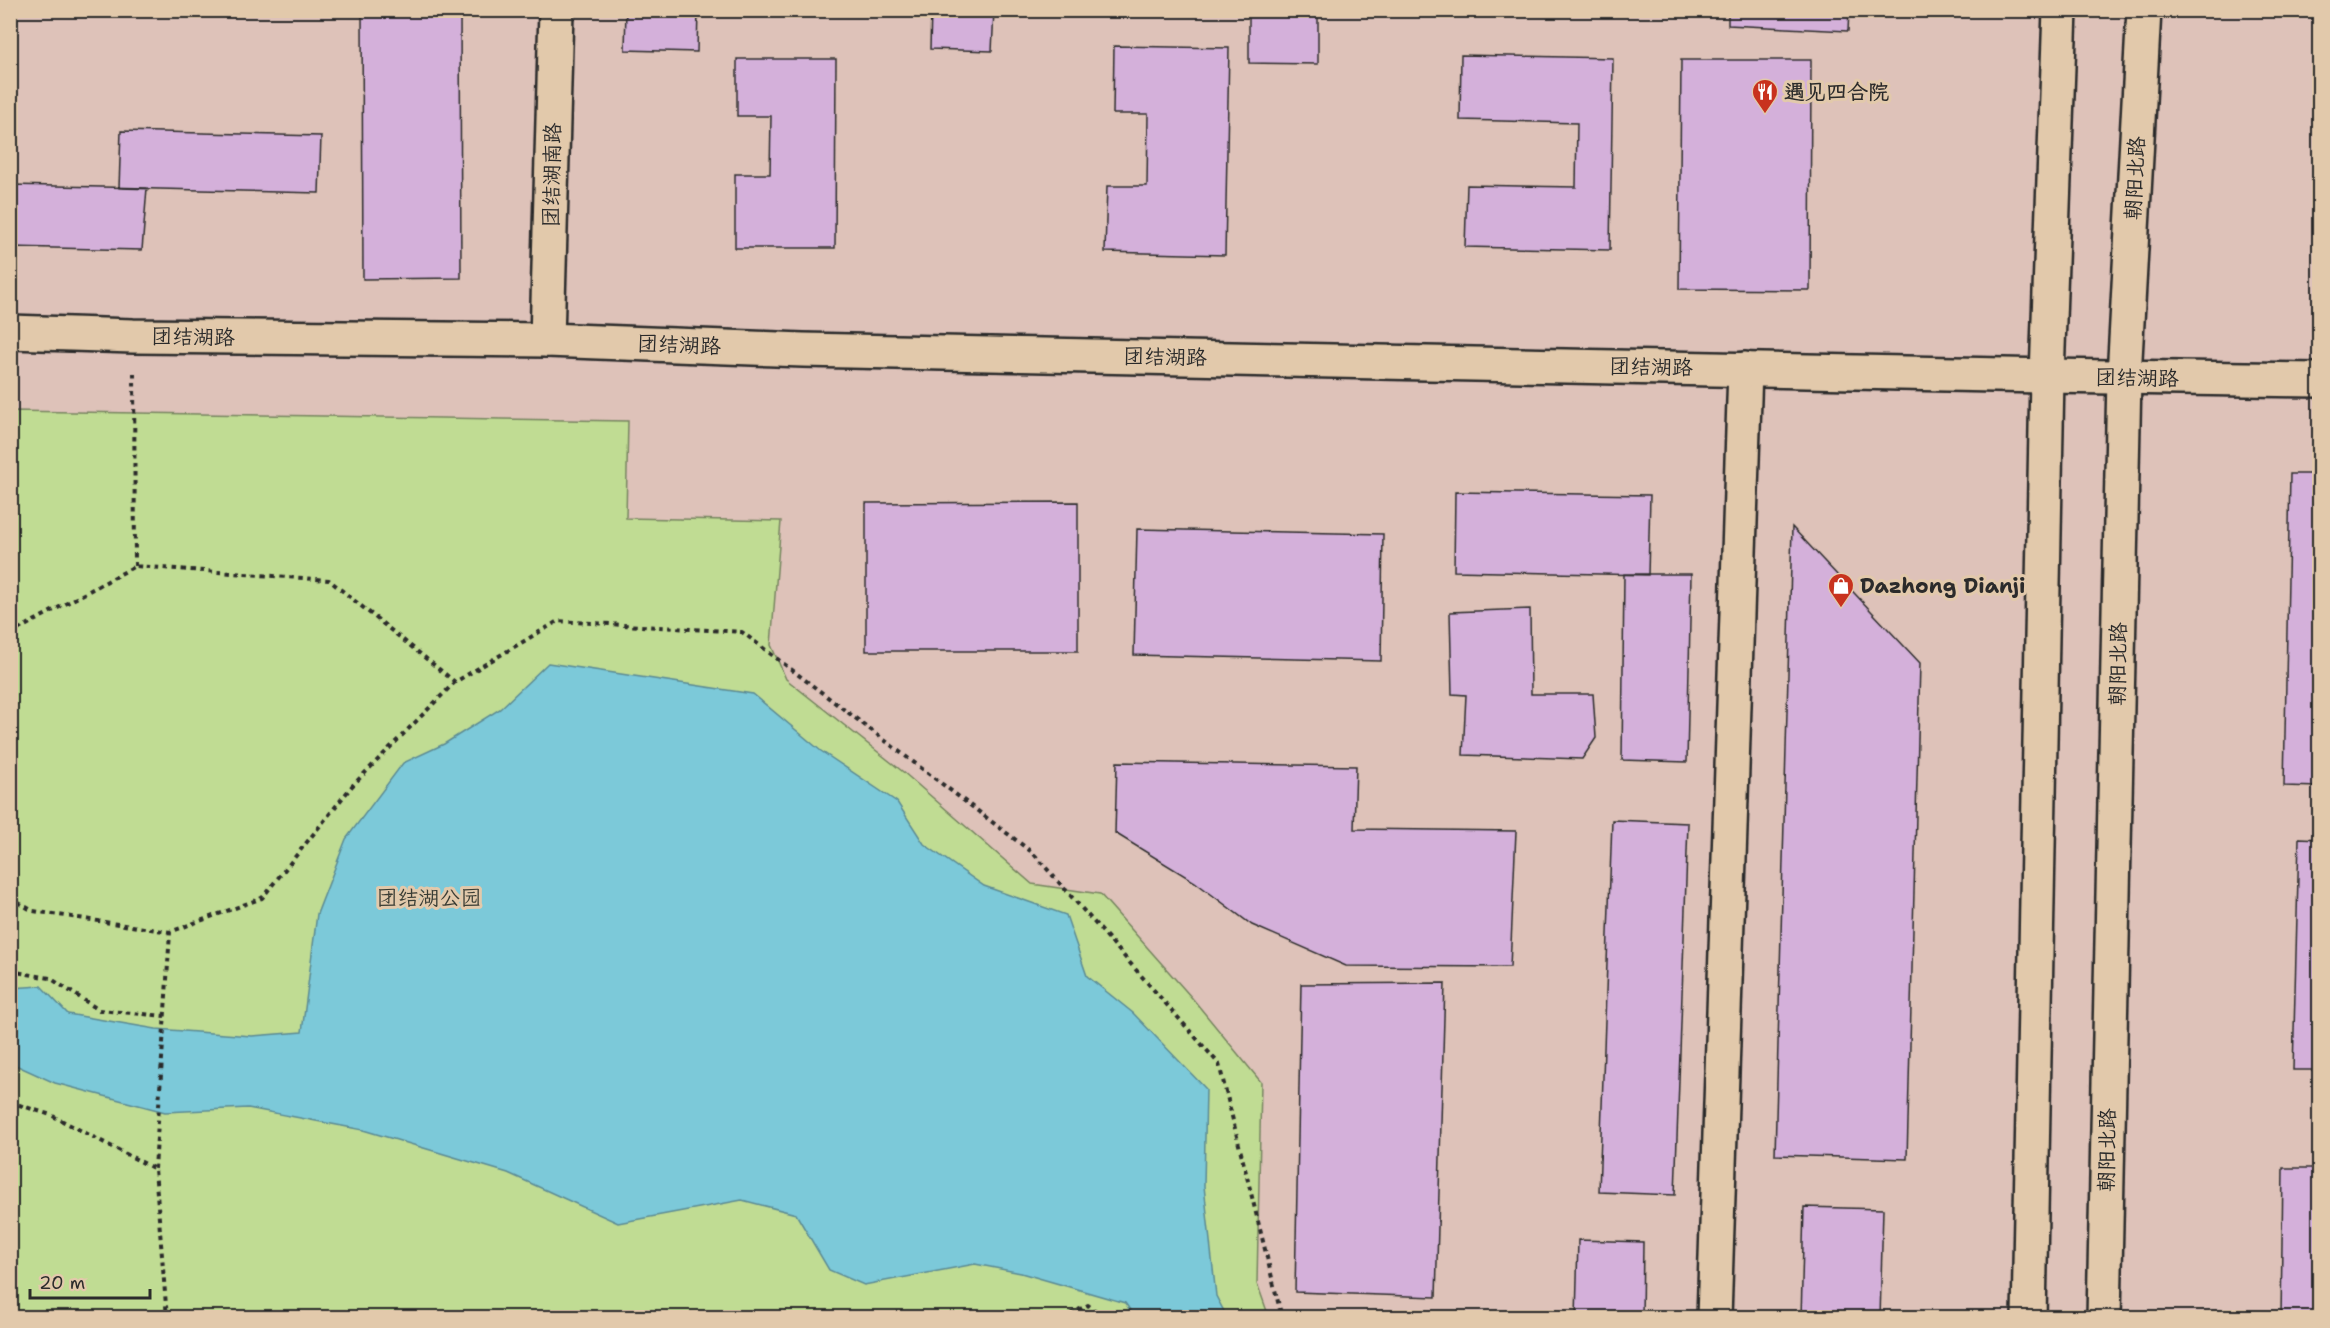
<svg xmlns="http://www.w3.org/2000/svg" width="2330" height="1328" font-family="'Shantell Sans','LXGW WenKai TC',sans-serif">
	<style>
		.green { fill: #c0dc93; stroke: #76845f; stroke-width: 1.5 }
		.water { fill: #7bc9d9; stroke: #5b8a93; stroke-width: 1.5 }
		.building { fill: #d4b0da; stroke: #2b2b2b; stroke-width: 1.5 }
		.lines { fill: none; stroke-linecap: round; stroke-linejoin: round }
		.minor-casing { stroke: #2b2b2b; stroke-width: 38 }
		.tertiary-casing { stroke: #2b2b2b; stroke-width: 38 }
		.primary-casing { stroke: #2b2b2b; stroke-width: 38 }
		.path { stroke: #2b2b2b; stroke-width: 4; stroke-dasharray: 4.5 4.5; stroke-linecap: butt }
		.minor { stroke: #e2c9ab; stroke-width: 33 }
		.tertiary { stroke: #e2c9ab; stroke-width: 33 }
		.primary { stroke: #e2c9ab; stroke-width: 33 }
		.labels { text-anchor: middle; stroke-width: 6; stroke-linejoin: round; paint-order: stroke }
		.poi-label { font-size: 21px; font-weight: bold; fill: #2b2b2b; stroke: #e2c9ab; text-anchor: start }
		.street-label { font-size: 21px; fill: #2b2b2b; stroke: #e2c9ab }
		.park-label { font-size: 21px; fill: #3a3d35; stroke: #e2c9ab }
	</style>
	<rect width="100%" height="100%" fill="#dec2b9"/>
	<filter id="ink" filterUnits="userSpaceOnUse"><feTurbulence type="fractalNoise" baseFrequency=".0167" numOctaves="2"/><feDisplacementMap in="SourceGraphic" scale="12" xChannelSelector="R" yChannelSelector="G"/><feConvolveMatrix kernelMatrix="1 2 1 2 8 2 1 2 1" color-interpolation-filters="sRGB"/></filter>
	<g filter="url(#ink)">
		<path class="green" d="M 11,411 L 628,421 L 626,518 L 781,521 L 771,645 L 786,679 L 902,771 L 1032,884 L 1100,894 L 1192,998 L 1261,1082 L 1257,1283 L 1269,1317 L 11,1318 Z"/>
		<path class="water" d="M 548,663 L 753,694 L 821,751 L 897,802 L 924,844 L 984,886 L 1066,915 L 1087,976 L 1133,1013 L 1206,1089 L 1204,1186 L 1216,1296 L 1227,1317 L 1135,1317 L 1125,1303 L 1021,1273 L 975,1264 L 864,1285 L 829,1270 L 796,1214 L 742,1200 L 618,1223 L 508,1173 L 363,1130 L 248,1108 L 165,1112 L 55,1083 L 11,1063 L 11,988 L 41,986 L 68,1014 L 156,1029 L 252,1036 L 302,1032 L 317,914 L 346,839 L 403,763 L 444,744 L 500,709 Z"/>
		<path class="building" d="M 362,10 L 460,10 L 461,278 L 363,279 Z
			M 626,10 L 698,10 L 697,52 L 625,50 Z
			M 931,10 L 994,10 L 992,51 L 930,49 Z
			M 1249,10 L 1318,10 L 1318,64 L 1249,63 Z
			M 1728,10 L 1849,10 L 1848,31 L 1728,25 Z
			M 1114,46 L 1229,48 L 1225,255 L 1105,252 L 1107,186 L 1147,186 L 1148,114 L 1113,114 Z
			M 1461,55 L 1613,58 L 1610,250 L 1465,247 L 1467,185 L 1576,187 L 1577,123 L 1460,120 Z
			M 737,59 L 836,59 L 835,248 L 735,248 L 735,174 L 770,174 L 771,116 L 737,116 Z
			M 1681,60 L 1811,60 L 1810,290 L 1679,289 Z
			M 121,131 L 321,136 L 319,193 L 119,188 Z
			M 10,185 L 147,188 L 142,250 L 10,247 Z
			M 2290,474 L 2320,474 L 2320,787 L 2284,786 Z
			M 1455,492 L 1650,495 L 1648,575 L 1454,571 Z
			M 1078,502 L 1078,651 L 866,651 L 866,503 Z
			M 1792,527 L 1920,663 L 1907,1159 L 1775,1155 Z
			M 1137,529 L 1383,534 L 1381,661 L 1134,655 Z
			M 1624,574 L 1691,574 L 1687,762 L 1622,760 Z
			M 1530,609 L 1531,694 L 1593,694 L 1596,738 L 1582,759 L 1463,755 L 1466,695 L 1452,694 L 1450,612 Z
			M 1117,762 L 1356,766 L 1354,829 L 1516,831 L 1510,967 L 1346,966 L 1252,925 L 1195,882 L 1115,833 Z
			M 1612,820 L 1688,823 L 1675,1195 L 1599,1192 Z
			M 2299,838 L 2320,839 L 2320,1070 L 2293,1070 Z
			M 1445,983 L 1436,1297 L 1295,1292 L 1301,984 Z
			M 2283,1168 L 2320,1168 L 2320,1318 L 2281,1318 Z
			M 1804,1207 L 1883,1209 L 1880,1318 L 1801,1318 Z
			M 1578,1240 L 1643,1242 L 1642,1318 L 1576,1318 Z"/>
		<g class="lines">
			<defs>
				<path id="minor" d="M 547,340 L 556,10
					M 2047,376 L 2320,380
					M 1714,1318 L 1745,369"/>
				<path id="tertiary" d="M 10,332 L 133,336 L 547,340 L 803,350 L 2047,376"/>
				<path id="primary" d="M 2029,1318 L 2047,376 L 2060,10
					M 2104,1318 L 2124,377 L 2144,10"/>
			</defs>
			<use href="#minor" class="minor-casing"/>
			<use href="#tertiary" class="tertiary-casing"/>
			<use href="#primary" class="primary-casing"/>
			<path class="path" d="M 134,373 L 135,566
				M 10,634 L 135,566 L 329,580 L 455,682 L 558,621 L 742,632 L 1033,853 L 1219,1064 L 1282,1318
				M 10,898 L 33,911 L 170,932 L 262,898 L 352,786 L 455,682
				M 10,971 L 50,978 L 99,1010 L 165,1016
				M 10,1102 L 51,1115 L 155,1169 L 167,1318
				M 155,1169 L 170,932
				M 1062,1318 L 1088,1305 L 1105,1318"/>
			<use href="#minor" class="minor"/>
			<use href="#tertiary" class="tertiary"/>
			<use href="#primary" class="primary"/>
		</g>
	</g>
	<defs>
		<symbol id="restaurant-pin" viewBox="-11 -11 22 30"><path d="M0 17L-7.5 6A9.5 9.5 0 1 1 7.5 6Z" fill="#c8321e" stroke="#e2c9ab"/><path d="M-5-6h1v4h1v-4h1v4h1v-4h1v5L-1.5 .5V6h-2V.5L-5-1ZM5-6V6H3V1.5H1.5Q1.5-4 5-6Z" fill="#fff"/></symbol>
		<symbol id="shop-pin" viewBox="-11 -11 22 30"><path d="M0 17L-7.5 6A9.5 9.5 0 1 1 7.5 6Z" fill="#c8321e" stroke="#e2c9ab"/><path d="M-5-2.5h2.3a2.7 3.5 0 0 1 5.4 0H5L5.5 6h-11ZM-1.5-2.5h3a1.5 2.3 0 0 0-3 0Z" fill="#fff"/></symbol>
	</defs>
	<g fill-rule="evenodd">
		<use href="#restaurant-pin" x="1750" y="77" width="30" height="40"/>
		<use href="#shop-pin" x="1826" y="571" width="30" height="40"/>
	</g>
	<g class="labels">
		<g class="poi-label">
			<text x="1784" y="99">遇见四合院</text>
			<text x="1860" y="593">Dazhong Dianji</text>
		</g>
		<g class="street-label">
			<text transform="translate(552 175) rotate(-89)" y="7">团结湖南路</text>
			<text transform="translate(2135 178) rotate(-87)" y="7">朝阳北路</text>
			<text transform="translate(193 337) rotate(1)" y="7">团结湖路</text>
			<text transform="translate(679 345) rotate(2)" y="7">团结湖路</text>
			<text transform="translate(1165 357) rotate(1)" y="7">团结湖路</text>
			<text transform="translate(1651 367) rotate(1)" y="7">团结湖路</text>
			<text transform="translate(2137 378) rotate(1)" y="7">团结湖路</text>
			<text transform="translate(2118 664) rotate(-89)" y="7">朝阳北路</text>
			<text transform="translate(2107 1150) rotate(-89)" y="7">朝阳北路</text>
		</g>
		<g class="park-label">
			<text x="429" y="905">团结湖公园</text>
		</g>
	</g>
	<rect width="2330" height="1328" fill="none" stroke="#e2c9ab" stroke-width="36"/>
	<rect x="18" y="18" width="2294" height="1292" fill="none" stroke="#2b2b2b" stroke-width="2" filter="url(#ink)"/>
	<path d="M30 1289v9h120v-9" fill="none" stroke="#2b2b2b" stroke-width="3"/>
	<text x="39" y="1289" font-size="18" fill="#2b2b2b" stroke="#e2c9ab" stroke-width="4.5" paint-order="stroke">20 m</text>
</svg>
